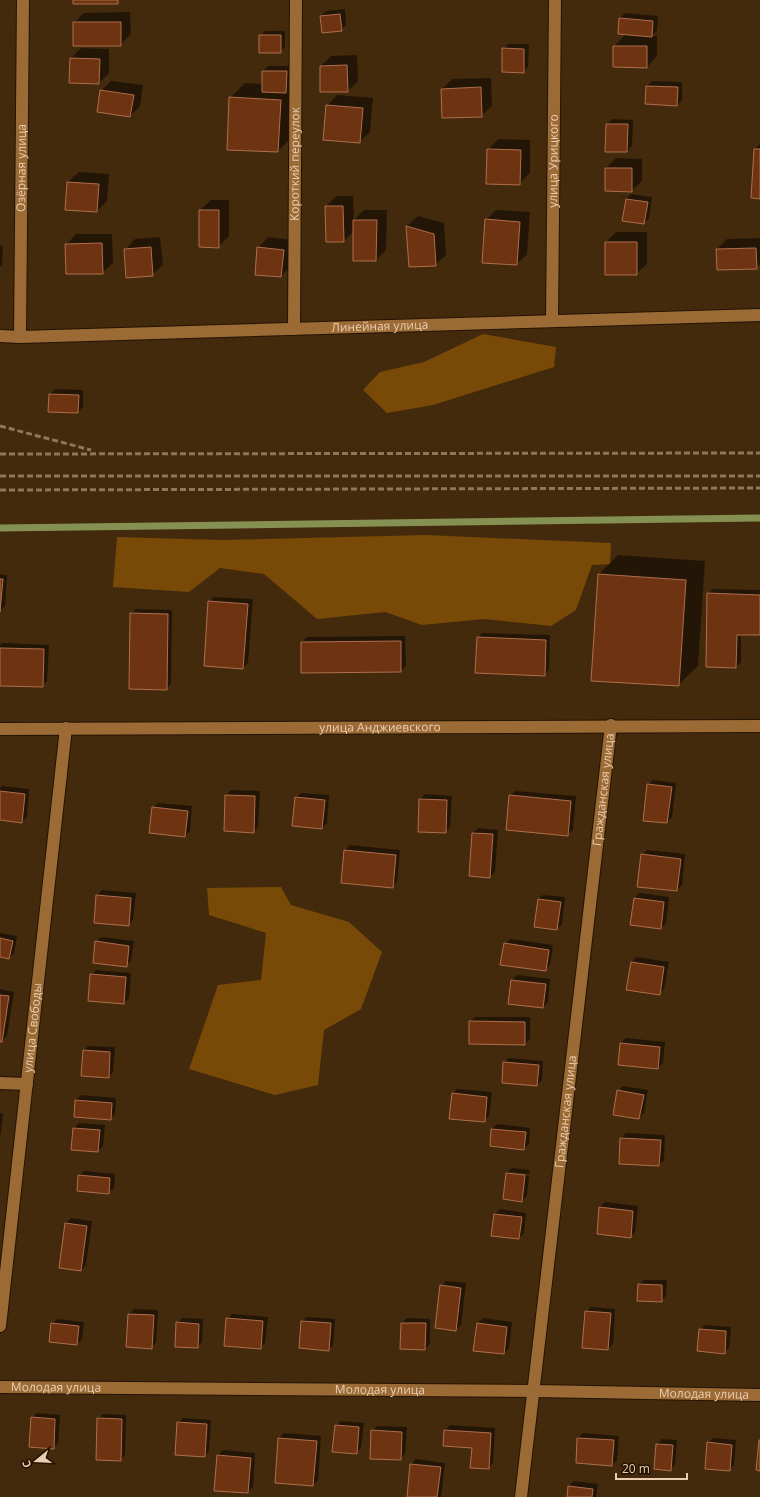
<svg xmlns="http://www.w3.org/2000/svg" width="760" height="1497" font-family="'Open Sans',sans-serif">
	<style>
		.green { fill: #784907 }
		.shadow { fill: #0007 }
		.lines { fill: none; stroke-linecap: round; stroke-linejoin: round }
		.stream { stroke: #859152; stroke-width: 7 }
		.building { fill: #6e3412; stroke: #ae6e4d }
		.street-casing { stroke: #231404; stroke-width: 14 }
		.street { stroke: #9c6b35; stroke-width: 12 }
		.rail { stroke: #90765a; stroke-width: 3; stroke-dasharray: 6 3; stroke-linecap: butt }
		.labels { text-anchor: middle; stroke-width: 3; stroke-linejoin: round; paint-order: stroke }
		.street-label { font-size: 12px; fill: #e9ceb3; stroke: #261300 }
	</style>
	<rect width="100%" height="100%" fill="#432a0c"/>
	<path class="green" d="M 483,334 L 556,347 L 554,367 L 433,405 L 387,413 L 363,390 L 380,372 L 424,362 Z
		M 426,535 L 611,543 L 610,564 L 592,565 L 576,610 L 551,626 L 484,619 L 422,625 L 385,612 L 317,619 L 264,574 L 220,568 L 189,592 L 113,587 L 117,537 L 221,540 Z
		M 281,887 L 291,905 L 349,922 L 382,952 L 361,1009 L 324,1030 L 318,1085 L 275,1095 L 189,1069 L 218,985 L 261,980 L 266,933 L 209,915 L 207,888 Z"/>
	<path class="shadow" d="M 345,9 L 346,25 L 341,30 L 321,16 L 326,11 Z
		M 130,12 L 131,34 L 120,45 L 74,23 L 84,13 Z
		M 625,13 L 658,16 L 657,31 L 651,36 L 657,36 L 657,56 L 647,67 L 614,46 L 626,34 L 620,18 Z
		M 265,31 L 285,31 L 285,47 L 280,52 L 260,36 Z
		M 508,44 L 529,44 L 528,67 L 523,71 L 503,49 Z
		M 81,48 L 109,49 L 109,73 L 99,83 L 70,82 L 71,58 Z
		M 357,55 L 358,81 L 348,91 L 321,66 L 331,56 Z
		M 268,66 L 291,66 L 293,136 L 278,151 L 230,98 L 245,83 L 263,84 L 263,71 Z
		M 491,78 L 492,106 L 481,116 L 443,117 L 442,89 L 452,79 Z
		M 111,81 L 143,85 L 140,106 L 130,116 L 101,91 Z
		M 652,81 L 682,82 L 682,100 L 677,105 L 647,86 Z
		M 337,95 L 373,98 L 370,132 L 359,142 L 327,106 Z
		M 612,119 L 633,120 L 632,146 L 627,151 L 607,124 Z
		M 498,139 L 530,140 L 530,173 L 519,184 L 488,150 Z
		M 760,144 L 760,198 L 755,149 Z
		M 616,158 L 642,159 L 642,181 L 631,191 L 606,168 Z
		M 79,172 L 109,174 L 107,201 L 97,211 L 66,209 L 68,182 Z
		M 631,194 L 652,197 L 649,218 L 644,223 L 623,220 L 626,199 Z
		M 337,196 L 353,196 L 354,220 L 364,210 L 387,210 L 386,250 L 376,260 L 354,231 L 344,241 L 326,206 Z
		M 211,200 L 229,200 L 229,236 L 218,247 L 200,210 Z
		M 496,210 L 530,212 L 527,254 L 517,264 L 486,220 Z
		M 418,216 L 444,223 L 446,255 L 435,265 L 410,266 L 407,226 Z
		M 616,232 L 647,232 L 647,264 L 636,274 L 606,242 Z
		M 76,234 L 112,234 L 113,263 L 102,273 L 66,245 Z
		M 160,237 L 163,265 L 152,275 L 125,250 L 135,239 Z
		M 268,237 L 294,240 L 291,266 L 281,276 L 258,248 Z
		M 760,238 L 760,264 L 756,268 L 717,249 L 727,239 Z
		M 0,245 L 3,246 L 2,265 L 0,267 Z
		M 55,389 L 83,390 L 83,407 L 78,412 L 50,394 Z
		M 618,555 L 705,561 L 698,666 L 678,685 L 599,574 Z
		M 0,574 L 7,575 L 5,606 L 0,611 Z
		M 713,589 L 760,590 L 760,634 L 741,634 L 741,662 L 736,667 L 708,594 Z
		M 214,597 L 253,599 L 248,663 L 243,668 L 209,602 Z
		M 136,609 L 172,610 L 171,684 L 166,689 L 131,614 Z
		M 482,633 L 550,635 L 549,670 L 544,675 L 478,638 Z
		M 405,636 L 406,666 L 401,671 L 302,672 L 302,642 L 307,637 Z
		M 2,643 L 49,645 L 47,681 L 42,686 L 0,685 L 0,645 Z
		M 653,780 L 676,783 L 672,817 L 667,822 L 648,785 Z
		M 2,786 L 29,789 L 27,817 L 22,822 L 0,819 L 0,788 Z
		M 231,790 L 260,791 L 258,827 L 253,832 L 225,831 L 226,795 Z
		M 515,791 L 576,796 L 573,830 L 568,834 L 510,796 Z
		M 301,793 L 329,795 L 327,823 L 322,828 L 296,798 Z
		M 425,794 L 452,796 L 450,827 L 445,832 L 420,799 Z
		M 158,803 L 192,806 L 190,831 L 185,836 L 153,808 Z
		M 478,828 L 498,830 L 495,872 L 490,877 L 473,833 Z
		M 350,845 L 400,850 L 397,882 L 392,887 L 345,850 Z
		M 647,850 L 685,854 L 682,885 L 677,890 L 642,855 Z
		M 102,890 L 136,893 L 133,920 L 128,925 L 97,895 Z
		M 639,893 L 669,897 L 666,923 L 661,928 L 634,898 Z
		M 543,895 L 565,897 L 562,924 L 557,929 L 538,899 Z
		M 0,933 L 17,936 L 14,953 L 9,958 L 0,956 Z
		M 101,937 L 134,941 L 131,961 L 126,966 L 96,942 Z
		M 510,939 L 553,945 L 550,965 L 545,970 L 505,944 Z
		M 636,957 L 669,962 L 664,989 L 659,994 L 632,962 Z
		M 96,970 L 131,973 L 129,998 L 124,1003 L 91,975 Z
		M 517,975 L 550,979 L 548,1002 L 543,1007 L 512,980 Z
		M 0,989 L 14,992 L 7,1036 L 2,1041 L 0,1041 Z
		M 475,1017 L 530,1017 L 530,1039 L 525,1044 L 470,1022 Z
		M 626,1038 L 665,1042 L 663,1063 L 658,1068 L 621,1043 Z
		M 88,1046 L 115,1047 L 113,1072 L 109,1077 L 83,1051 Z
		M 509,1058 L 543,1061 L 542,1080 L 537,1085 L 504,1063 Z
		M 623,1086 L 648,1090 L 644,1113 L 639,1118 L 614,1114 L 618,1091 Z
		M 457,1089 L 492,1092 L 489,1116 L 484,1121 L 452,1094 Z
		M 81,1095 L 116,1098 L 115,1114 L 110,1119 L 76,1100 Z
		M 0,1113 L 3,1114 L 0,1139 Z
		M 79,1123 L 105,1125 L 103,1146 L 98,1151 L 74,1128 Z
		M 497,1124 L 530,1128 L 529,1144 L 524,1149 L 491,1146 L 492,1129 Z
		M 626,1133 L 665,1135 L 664,1160 L 659,1165 L 621,1138 Z
		M 512,1168 L 530,1170 L 529,1174 L 510,1172 L 510,1174 L 529,1176 L 527,1196 L 522,1201 L 504,1199 L 507,1173 Z
		M 84,1171 L 115,1174 L 114,1188 L 109,1192 L 79,1176 Z
		M 605,1202 L 638,1206 L 635,1232 L 630,1237 L 600,1207 Z
		M 500,1209 L 526,1213 L 524,1233 L 519,1238 L 495,1214 Z
		M 71,1218 L 92,1221 L 86,1265 L 81,1270 L 66,1223 Z
		M 644,1280 L 667,1280 L 666,1296 L 661,1301 L 639,1284 Z
		M 446,1281 L 466,1283 L 461,1325 L 456,1330 L 441,1286 Z
		M 591,1307 L 615,1309 L 613,1344 L 608,1349 L 586,1312 Z
		M 134,1309 L 158,1310 L 156,1343 L 151,1347 L 127,1346 L 129,1314 Z
		M 232,1314 L 268,1317 L 265,1343 L 260,1348 L 227,1319 Z
		M 307,1317 L 335,1319 L 333,1345 L 328,1350 L 302,1322 Z
		M 182,1318 L 203,1319 L 202,1342 L 197,1347 L 177,1323 Z
		M 407,1318 L 430,1319 L 430,1344 L 425,1349 L 402,1323 Z
		M 483,1318 L 512,1322 L 509,1348 L 504,1353 L 474,1350 L 478,1323 Z
		M 57,1319 L 84,1322 L 82,1339 L 77,1344 L 52,1324 Z
		M 705,1325 L 731,1327 L 729,1348 L 724,1352 L 700,1330 Z
		M 37,1413 L 60,1415 L 58,1443 L 53,1448 L 32,1418 Z
		M 103,1414 L 126,1415 L 125,1455 L 120,1460 L 98,1419 Z
		M 183,1418 L 211,1420 L 209,1451 L 204,1456 L 178,1423 Z
		M 341,1421 L 364,1423 L 361,1448 L 356,1453 L 336,1426 Z
		M 450,1425 L 495,1428 L 493,1463 L 488,1468 L 473,1447 L 445,1430 Z
		M 377,1426 L 407,1427 L 405,1454 L 400,1459 L 372,1431 Z
		M 284,1433 L 321,1436 L 318,1480 L 313,1485 L 279,1438 Z
		M 583,1433 L 619,1436 L 617,1460 L 612,1465 L 577,1463 L 578,1438 Z
		M 713,1438 L 736,1440 L 734,1465 L 729,1470 L 708,1443 Z
		M 662,1439 L 677,1440 L 675,1465 L 670,1470 L 657,1444 Z
		M 223,1450 L 255,1453 L 253,1487 L 248,1492 L 218,1455 Z
		M 416,1459 L 445,1463 L 441,1497 L 408,1497 L 411,1464 Z
		M 574,1481 L 598,1484 L 596,1497 L 568,1497 L 569,1486 Z"/>
	<g class="lines">
		<path class="stream" d="M 0,528 L 760,518"/>
	</g>
	<path class="building" d="M 73,0 L 118,0 L 118,4 L 73,4 Z
		M 340,14 L 342,31 L 322,33 L 320,16 Z
		M 619,18 L 653,21 L 652,37 L 618,34 Z
		M 73,22 L 121,22 L 121,46 L 73,46 Z
		M 259,35 L 281,35 L 281,53 L 259,53 Z
		M 613,46 L 647,46 L 647,68 L 613,67 Z
		M 502,48 L 524,49 L 524,73 L 502,72 Z
		M 70,58 L 100,59 L 99,84 L 69,83 Z
		M 347,65 L 348,92 L 320,92 L 320,66 Z
		M 262,71 L 287,71 L 286,93 L 262,92 Z
		M 646,86 L 678,87 L 677,106 L 645,104 Z
		M 481,87 L 482,117 L 442,118 L 441,89 Z
		M 100,90 L 134,95 L 130,117 L 97,112 Z
		M 229,97 L 281,100 L 278,152 L 227,150 Z
		M 326,105 L 363,108 L 360,143 L 323,140 Z
		M 606,124 L 628,124 L 627,152 L 605,152 Z
		M 487,149 L 521,150 L 520,185 L 486,184 Z
		M 754,149 L 760,149 L 760,199 L 751,198 Z
		M 605,168 L 632,168 L 632,192 L 605,191 Z
		M 67,182 L 99,184 L 97,212 L 65,210 Z
		M 626,199 L 648,202 L 644,224 L 622,221 Z
		M 325,206 L 343,206 L 344,242 L 326,242 Z
		M 199,210 L 219,210 L 219,248 L 199,247 Z
		M 485,219 L 520,222 L 517,265 L 482,263 Z
		M 353,220 L 377,220 L 376,261 L 353,261 Z
		M 406,226 L 434,234 L 436,266 L 409,267 Z
		M 605,242 L 637,242 L 637,275 L 605,275 Z
		M 102,243 L 103,274 L 66,274 L 65,244 Z
		M 151,247 L 153,276 L 126,278 L 124,249 Z
		M 257,247 L 284,250 L 281,277 L 255,275 Z
		M 756,248 L 757,269 L 717,270 L 716,249 Z
		M 49,394 L 79,395 L 78,413 L 48,412 Z
		M 598,574 L 686,580 L 679,686 L 591,681 Z
		M 0,579 L 3,579 L 0,612 Z
		M 707,593 L 760,595 L 760,635 L 737,635 L 736,668 L 706,667 Z
		M 208,601 L 248,604 L 243,669 L 204,666 Z
		M 130,613 L 168,614 L 167,690 L 129,689 Z
		M 477,637 L 546,640 L 545,676 L 475,673 Z
		M 401,641 L 401,672 L 301,673 L 301,642 Z
		M 0,648 L 44,649 L 43,687 L 0,686 Z
		M 647,784 L 672,787 L 667,823 L 643,821 Z
		M 0,791 L 25,794 L 22,823 L 0,820 Z
		M 225,795 L 255,796 L 254,833 L 224,831 Z
		M 509,795 L 571,801 L 568,836 L 506,830 Z
		M 295,797 L 325,800 L 322,829 L 292,826 Z
		M 419,799 L 447,800 L 446,833 L 418,832 Z
		M 152,807 L 188,811 L 185,837 L 149,833 Z
		M 472,833 L 493,834 L 490,878 L 469,876 Z
		M 344,850 L 396,855 L 393,888 L 341,883 Z
		M 641,854 L 681,859 L 677,891 L 637,887 Z
		M 96,895 L 131,898 L 129,926 L 94,923 Z
		M 634,898 L 664,902 L 661,929 L 630,925 Z
		M 538,899 L 561,902 L 557,930 L 534,927 Z
		M 0,938 L 13,941 L 9,959 L 0,957 Z
		M 95,941 L 129,946 L 127,967 L 93,963 Z
		M 504,943 L 549,950 L 546,971 L 500,965 Z
		M 631,962 L 664,967 L 660,995 L 626,990 Z
		M 90,974 L 126,977 L 124,1004 L 88,1001 Z
		M 511,980 L 546,984 L 543,1008 L 508,1004 Z
		M 0,995 L 9,996 L 2,1042 L 0,1042 Z
		M 469,1021 L 525,1022 L 525,1045 L 469,1044 Z
		M 620,1043 L 660,1047 L 658,1069 L 618,1065 Z
		M 83,1050 L 110,1052 L 109,1078 L 81,1076 Z
		M 503,1062 L 539,1065 L 537,1086 L 502,1083 Z
		M 617,1090 L 644,1095 L 639,1119 L 613,1115 Z
		M 452,1093 L 487,1097 L 485,1122 L 449,1119 Z
		M 75,1100 L 112,1103 L 111,1120 L 74,1117 Z
		M 73,1128 L 100,1130 L 98,1152 L 71,1150 Z
		M 491,1129 L 526,1132 L 524,1150 L 490,1146 Z
		M 620,1138 L 661,1140 L 659,1166 L 619,1164 Z
		M 506,1173 L 525,1175 L 522,1202 L 503,1199 Z
		M 78,1175 L 110,1178 L 109,1194 L 77,1191 Z
		M 599,1207 L 633,1211 L 631,1238 L 597,1234 Z
		M 494,1214 L 522,1217 L 519,1239 L 491,1236 Z
		M 65,1223 L 87,1226 L 81,1271 L 59,1268 Z
		M 638,1284 L 662,1285 L 662,1302 L 637,1301 Z
		M 440,1285 L 461,1288 L 456,1331 L 435,1328 Z
		M 585,1311 L 611,1313 L 608,1350 L 582,1348 Z
		M 128,1314 L 154,1315 L 152,1349 L 126,1347 Z
		M 226,1318 L 263,1321 L 261,1349 L 224,1346 Z
		M 301,1321 L 331,1323 L 329,1351 L 299,1348 Z
		M 176,1322 L 199,1324 L 198,1348 L 175,1347 Z
		M 51,1323 L 79,1326 L 77,1345 L 49,1342 Z
		M 401,1323 L 426,1323 L 425,1350 L 400,1349 Z
		M 477,1323 L 507,1327 L 504,1354 L 473,1351 Z
		M 699,1329 L 726,1331 L 725,1354 L 697,1351 Z
		M 31,1417 L 55,1419 L 54,1449 L 29,1447 Z
		M 97,1418 L 122,1419 L 121,1461 L 96,1460 Z
		M 177,1422 L 207,1424 L 205,1457 L 175,1455 Z
		M 335,1425 L 359,1427 L 357,1454 L 332,1452 Z
		M 371,1430 L 402,1432 L 401,1460 L 370,1459 Z
		M 444,1430 L 491,1433 L 489,1469 L 470,1468 L 472,1448 L 443,1446 Z
		M 278,1438 L 317,1441 L 313,1486 L 275,1483 Z
		M 577,1438 L 614,1440 L 612,1466 L 576,1463 Z
		M 759,1440 L 760,1440 L 760,1471 L 756,1470 Z
		M 707,1442 L 732,1445 L 730,1471 L 705,1469 Z
		M 656,1444 L 673,1445 L 671,1471 L 654,1469 Z
		M 217,1455 L 251,1458 L 248,1493 L 214,1491 Z
		M 410,1464 L 441,1467 L 437,1497 L 407,1497 Z
		M 568,1486 L 593,1489 L 592,1497 L 567,1497 Z"/>
	<g class="lines">
		<defs>
			<g id="street">
				<path id="s1" d="M 552,321 L 555,0"/>
				<path id="s2" d="M 294,329 L 296,0"/>
				<path id="s3" d="M 0,336 L 20,337 L 760,315"/>
				<path id="s4" d="M 20,337 L 23,0"/>
				<path id="s5" d="M 0,729 L 760,726"/>
				<path d="M 0,1083 L 27,1084"/>
				<path id="s6" d="M 0,1326 L 66,728"/>
				<path id="s7" d="M 0,1387 L 534,1391 L 760,1395"/>
				<path id="s8" d="M 521,1497 L 611,725"/>
			</g>
		</defs>
		<use href="#street" class="street-casing"/>
		<use href="#street" class="street"/>
		<path class="rail" d="M 0,426 L 91,450
			M 0,454 L 760,453
			M 0,476 L 760,476
			M 0,490 L 760,488"/>
	</g>
	<g class="labels">
		<g class="street-label">
			<text dy="4" stroke="none"><textPath href="#s1" startOffset="160">улица Урицкого</textPath></text>
			<text dy="4" stroke="none"><textPath href="#s2" startOffset="165">Короткий переулок</textPath></text>
			<text dy="4" stroke="none"><textPath href="#s4" startOffset="169">Озёрная улица</textPath></text>
			<text dy="4" stroke="none"><textPath href="#s3" startOffset="380">Линейная улица</textPath></text>
			<text dy="4" stroke="none"><textPath href="#s5" startOffset="380">улица Анджиевского</textPath></text>
			<text dy="4" stroke="none"><textPath href="#s8" startOffset="712">Гражданская улица</textPath></text>
			<text dy="4" stroke="none"><textPath href="#s6" startOffset="300">улица Свободы</textPath></text>
			<text dy="4" stroke="none"><textPath href="#s8" startOffset="388">Гражданская улица</textPath></text>
			<text dy="4" stroke="none"><textPath href="#s7" startOffset="56">Молодая улица</textPath></text>
			<text dy="4" stroke="none"><textPath href="#s7" startOffset="380">Молодая улица</textPath></text>
			<text dy="4" stroke="none"><textPath href="#s7" startOffset="704">Молодая улица</textPath></text>
		</g>
	</g>
	<g transform="translate(36 1461) rotate(252)" stroke="#261300" stroke-width="3" paint-order="stroke">
	<path d="M0-3L7 15L0 10L-7 15Z" fill="#e9ceb3"/>
	<text y="-6" font-size="11" font-weight="bold" text-anchor="middle" fill="#e9ceb3">С</text>
	</g>
	<path d="M616 1473v6h71v-6" fill="none" stroke="#e9ceb3" stroke-width="2"/>
	<text x="622" y="1473" font-size="12" fill="#e9ceb3" stroke="#261300" stroke-width="3" paint-order="stroke">20 m</text>
</svg>
